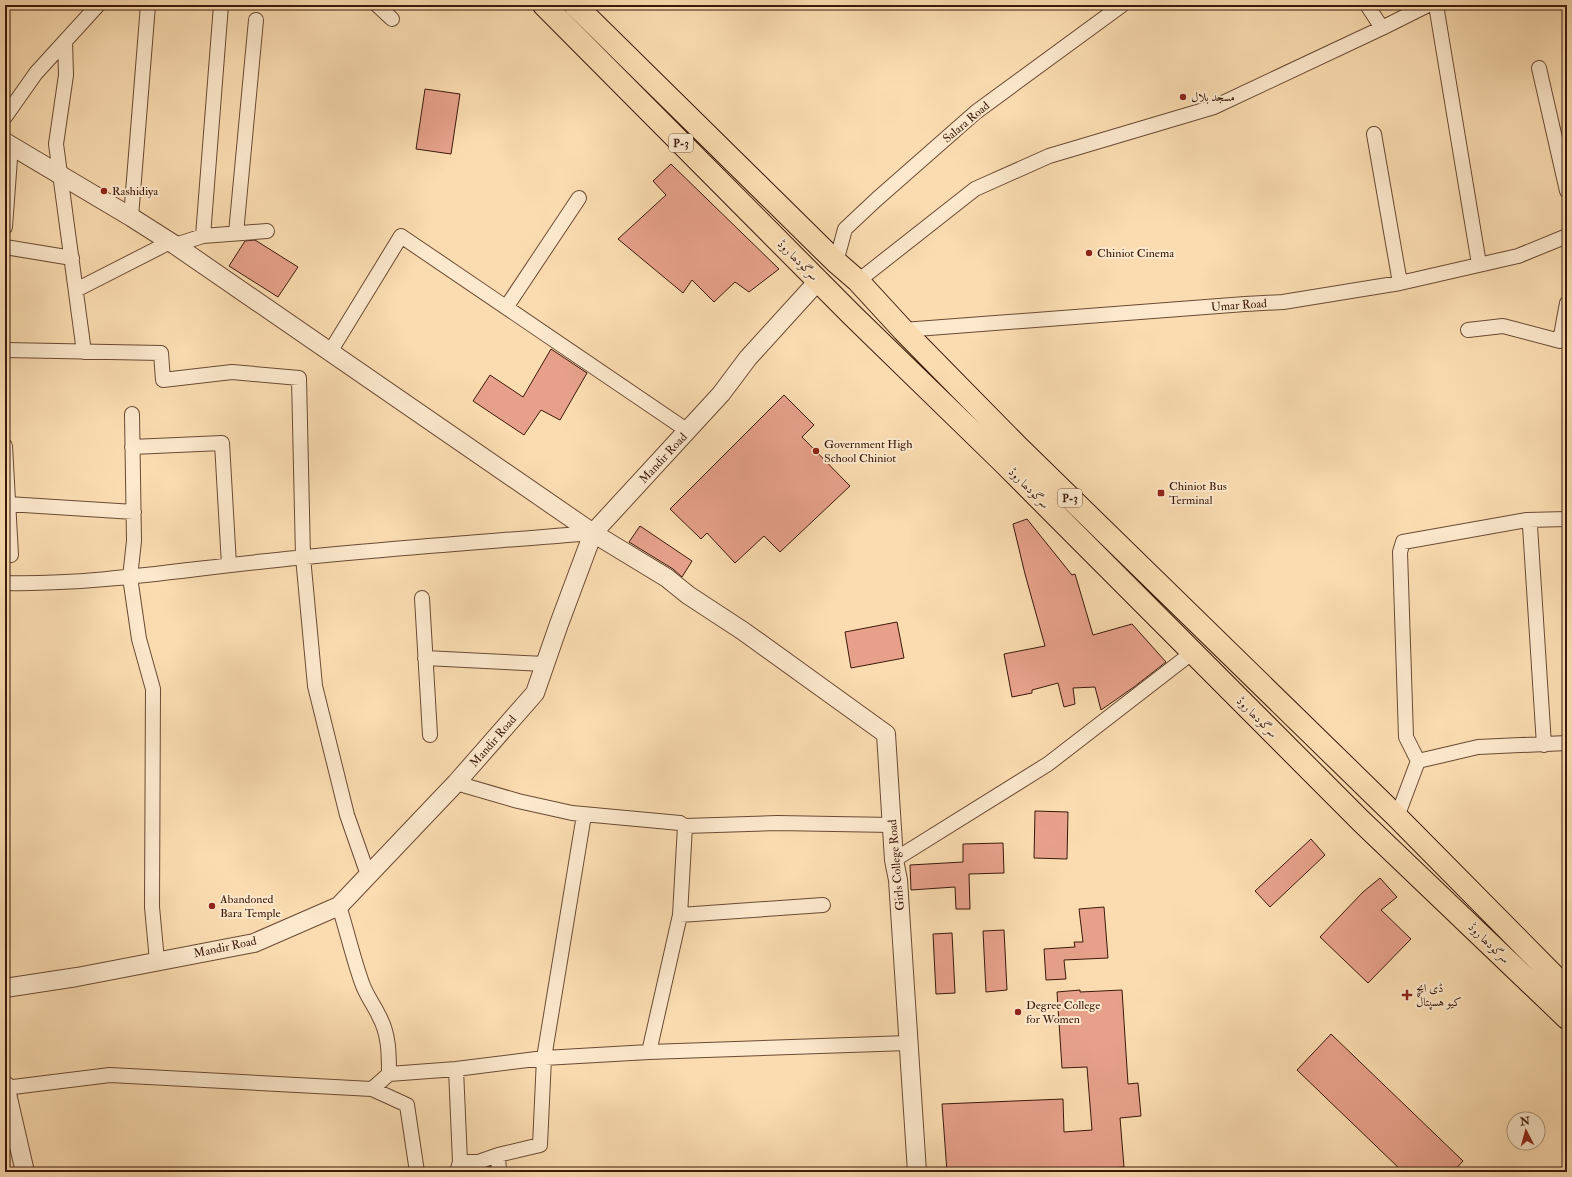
<svg xmlns="http://www.w3.org/2000/svg" width="1572" height="1177" font-family="'IM FELL Double Pica',Amiri,serif">
	<style>
		.building { fill: #e7a18b; stroke: #3a190a }
		.lines { fill: none; stroke-linecap: round; stroke-linejoin: round }
		.minor-casing { stroke: #6a4a34; stroke-width: 16 }
		.tertiary-casing { stroke: #6a4a34; stroke-width: 20 }
		.trunk-casing { stroke: #3a190a; stroke-width: 24 }
		.minor { stroke: #fce8cc; stroke-width: 14 }
		.tertiary { stroke: #fce8cc; stroke-width: 18 }
		.trunk { stroke: #fadcb0; stroke-width: 22 }
		.poi-dot { fill: #8f2418; stroke: #fce8cc; stroke-width: 1.5 }
		.labels { text-anchor: middle; stroke-width: 4; stroke-linejoin: round; paint-order: stroke }
		.shield { fill: #fce8cc; stroke: #745744; stroke-width: 1 }
		.shield-label { font-size: 11px; font-weight: bold; fill: #3a190a }
		.poi-label { font-size: 12px; fill: #3a190a; stroke: #fce8cc; text-anchor: start }
		.street-label { font-size: 12px; fill: #3a190a; stroke: #fce8cc }
	</style>
	<rect width="100%" height="100%" fill="#fadcb0"/>
	<filter id="stains"><feTurbulence type="fractalNoise" baseFrequency=".005" numOctaves="4"/><feColorMatrix values="0 0 0 0 .2 0 0 0 0 .09 0 0 0 0 .02 0 0 0 .5 -.17"/></filter>
	<radialGradient id="worn" r=".72"><stop offset=".6" stop-color="#630" stop-opacity="0"/><stop offset="1" stop-color="#630" stop-opacity=".3"/></radialGradient>
	<path class="building" d="M 425,89 L 460,94 L 451,154 L 416,149 Z
		M 671,164 L 779,269 L 749,292 L 735,282 L 714,302 L 692,280 L 683,293 L 618,239 L 666,195 L 653,181 Z
		M 255,240 L 298,267 L 278,297 L 229,266 L 245,241 Z
		M 551,349 L 587,373 L 560,420 L 541,410 L 524,435 L 473,401 L 490,375 L 523,397 Z
		M 784,395 L 814,425 L 802,437 L 850,486 L 780,552 L 764,536 L 735,563 L 707,533 L 701,539 L 670,509 Z
		M 1027,519 L 1072,575 L 1075,574 L 1093,635 L 1132,624 L 1166,662 L 1134,687 L 1101,710 L 1095,687 L 1073,688 L 1075,704 L 1064,707 L 1058,683 L 1032,690 L 1032,693 L 1012,697 L 1004,654 L 1045,646 L 1025,574 L 1013,524 Z
		M 640,526 L 692,561 L 682,577 L 673,569 L 629,542 Z
		M 897,622 L 904,658 L 851,668 L 845,632 Z
		M 1035,811 L 1068,812 L 1067,859 L 1034,858 Z
		M 1311,839 L 1325,855 L 1270,907 L 1255,891 Z
		M 1003,843 L 1004,873 L 969,874 L 970,909 L 956,909 L 955,887 L 911,890 L 910,865 L 963,862 L 963,844 Z
		M 1380,878 L 1397,897 L 1381,910 L 1411,939 L 1368,983 L 1320,937 L 1363,892 Z
		M 1104,907 L 1108,958 L 1064,960 L 1066,979 L 1046,980 L 1044,949 L 1075,947 L 1074,942 L 1083,942 L 1079,909 Z
		M 1004,930 L 1007,990 L 986,992 L 983,931 Z
		M 952,933 L 955,993 L 936,994 L 933,934 Z
		M 1080,990 L 1080,992 L 1122,990 L 1128,1084 L 1138,1083 L 1141,1116 L 1120,1118 L 1124,1167 L 1053,1172 L 947,1172 L 942,1104 L 1063,1099 L 1064,1132 L 1092,1130 L 1087,1067 L 1062,1068 L 1057,992 Z
		M 1331,1034 L 1463,1161 L 1453,1172 L 1403,1172 L 1297,1070 Z"/>
	<g class="lines">
		<defs>
			<path id="minor" d="M 377,5 L 392,19
				M 1367,5 L 1382,28
				M 1436,5 L 1479,264
				M 65,41 L 66,75 L 56,144 L 84,352
				M 1539,68 L 1567,191
				M 5,117 L 36,73 L 98,5
				M 1374,134 L 1400,283
				M 131,217 L 148,5
				M 5,227 L 11,145
				M 236,233 L 256,20
				M 203,236 L 221,5
				M 175,245 L 203,236 L 267,231
				M 5,247 L 72,258
				M 836,262 L 845,229 L 877,199 L 976,112 L 1122,5
				M 858,281 L 975,189 L 1049,156 L 1214,107 L 1382,28 L 1428,5
				M 76,290 L 170,242
				M 507,306 L 579,198
				M 903,330 L 1245,304 L 1283,302 L 1400,283 L 1518,256 L 1567,236
				M 1468,330 L 1503,326 L 1560,341 L 1567,303
				M 5,350 L 161,353 L 163,380 L 232,372 L 299,378 L 303,557 L 315,686 L 347,815 L 368,875
				M 330,352 L 401,236 L 688,431
				M 132,414 L 134,541 L 130,577 L 139,639 L 153,689 L 152,907 L 157,961
				M 5,446 L 11,555
				M 132,447 L 222,443 L 229,565
				M 8,504 L 134,512
				M 1530,526 L 1544,745
				M 5,583 C 93,585 180,570 267,561 C 376,549 484,542 593,533
				M 422,598 L 430,735
				M 425,658 L 545,664
				M 1418,761 L 1406,737 L 1400,552 L 1403,542 L 1527,520 L 1567,519
				M 456,783 L 518,801 L 572,813 L 680,823 L 685,826 L 777,823 L 892,825
				M 1397,817 L 1418,761 L 1478,747 L 1567,743
				M 894,860 L 1048,764 L 1193,652
				M 339,906 C 347,931 353,958 362,983 C 366,995 374,1005 379,1016 C 389,1034 389,1054 389,1074
				M 680,915 L 823,905
				M 649,1052 L 680,915 L 685,826
				M 456,1069 L 460,1162
				M 5,1088 L 110,1075 L 372,1089 L 407,1105 L 417,1172
				M 372,1089 L 389,1074 L 456,1069 L 544,1058 L 649,1052 L 908,1043
				M 498,1155 L 499,1172
				M 457,1172 L 460,1162 L 478,1162 L 498,1155 L 540,1145 L 544,1058 L 584,815"/>
			<path id="tertiary" d="M 5,142 L 131,217 L 175,245 L 593,533 L 667,578 L 688,595 L 743,631 L 886,734 L 894,860 L 898,880 L 917,1172
				M 5,988 L 77,977 L 254,943 L 339,906 L 456,783 L 535,693 L 559,624 L 593,533 L 721,394 L 748,358 L 818,281
				M 5,1085 L 25,1172"/>
			<path id="trunk" d="M 544,5 L 852,315 L 1001,460 L 1361,821 L 1567,1018
				M 575,5 L 836,262 L 858,281 L 903,330 L 1017,446 L 1397,817 L 1567,989"/>
		</defs>
		<use href="#minor" class="minor-casing"/>
		<use href="#tertiary" class="tertiary-casing"/>
		<use href="#trunk" class="trunk-casing"/>
		<use href="#minor" class="minor"/>
		<use href="#tertiary" class="tertiary"/>
		<use href="#trunk" class="trunk"/>
	</g>
	<g class="poi-dot">
		<circle cx="1183" cy="97" r="4"/>
		<circle cx="104" cy="191" r="4"/>
		<circle cx="1089" cy="253" r="4"/>
		<circle cx="816" cy="451" r="4"/>
		<rect x="1157" y="489" width="8" height="8" rx="2"/>
		<circle cx="212" cy="906" r="4"/>
		<path d="M1405 989h4v4h4v4h-4v4h-4v-4h-4v-4h4z"/>
		<circle cx="1018" cy="1012" r="4"/>
	</g>
	<g class="labels">
		<g class="shield">
			<rect x="669" y="134" width="24" height="18" rx="3"/>
			<rect x="1058" y="489" width="24" height="18" rx="3"/>
		</g>
		<g class="shield-label">
			<text x="681" y="147">P-3</text>
			<text x="1070" y="502">P-3</text>
		</g>
		<g class="poi-label">
			<text x="1191" y="101">مسجد بلال</text>
			<text x="112" y="195">Rashidiya</text>
			<text x="1097" y="257">Chiniot Cinema</text>
			<text x="824" y="448">Government High<tspan x="824" dy="14">School Chiniot</tspan></text>
			<text x="1169" y="490">Chiniot Bus<tspan x="1169" dy="14">Terminal</tspan></text>
			<text x="220" y="903">Abandoned<tspan x="220" dy="14">Bara Temple</tspan></text>
			<text x="1416" y="992">ڈی ایچ<tspan x="1416" dy="14">کیو ہسپتال</tspan></text>
			<text x="1026" y="1009">Degree College<tspan x="1026" dy="14">for Women</tspan></text>
		</g>
		<g class="street-label">
			<text transform="translate(966 122) rotate(-40)" y="4">Salara Road</text>
			<text transform="translate(798 260) rotate(45)" y="4">سرگودھا روڈ</text>
			<text transform="translate(1239 305) rotate(-4)" y="4">Umar Road</text>
			<text transform="translate(663 458) rotate(-47)" y="4">Mandir Road</text>
			<text transform="translate(1029 488) rotate(45)" y="4">سرگودھا روڈ</text>
			<text transform="translate(1257 717) rotate(45)" y="4">سرگودھا روڈ</text>
			<text transform="translate(493 741) rotate(-49)" y="4">Mandir Road</text>
			<text transform="translate(896 865) rotate(-95)" y="4">Girls College Road</text>
			<text transform="translate(1489 943) rotate(44)" y="4">سرگودھا روڈ</text>
			<text transform="translate(225 947) rotate(-12)" y="4">Mandir Road</text>
		</g>
	</g>
	<rect width="1572" height="1177" fill="none" stroke="#fadcb0" stroke-width="20"/>
	<rect x="6" y="6" width="1560" height="1165" fill="none" stroke="#3a190a" stroke-width="2"/>
	<rect x="10" y="10" width="1552" height="1157" fill="none" stroke="#3a190a"/>
	<g transform="translate(1526 1131) rotate(354)"><circle r="19" fill="#fce8cc" stroke="#ae957e"/>
	<path d="M0-3L7 15L0 10L-7 15Z" fill="#8f2418"/>
	<text y="-6" font-size="11" font-weight="bold" text-anchor="middle" fill="#3a190a">N</text>
	</g>
	<rect width="100%" height="100%" filter="url(#stains)"/>
	<rect width="100%" height="100%" fill="url(#worn)"/>
</svg>
